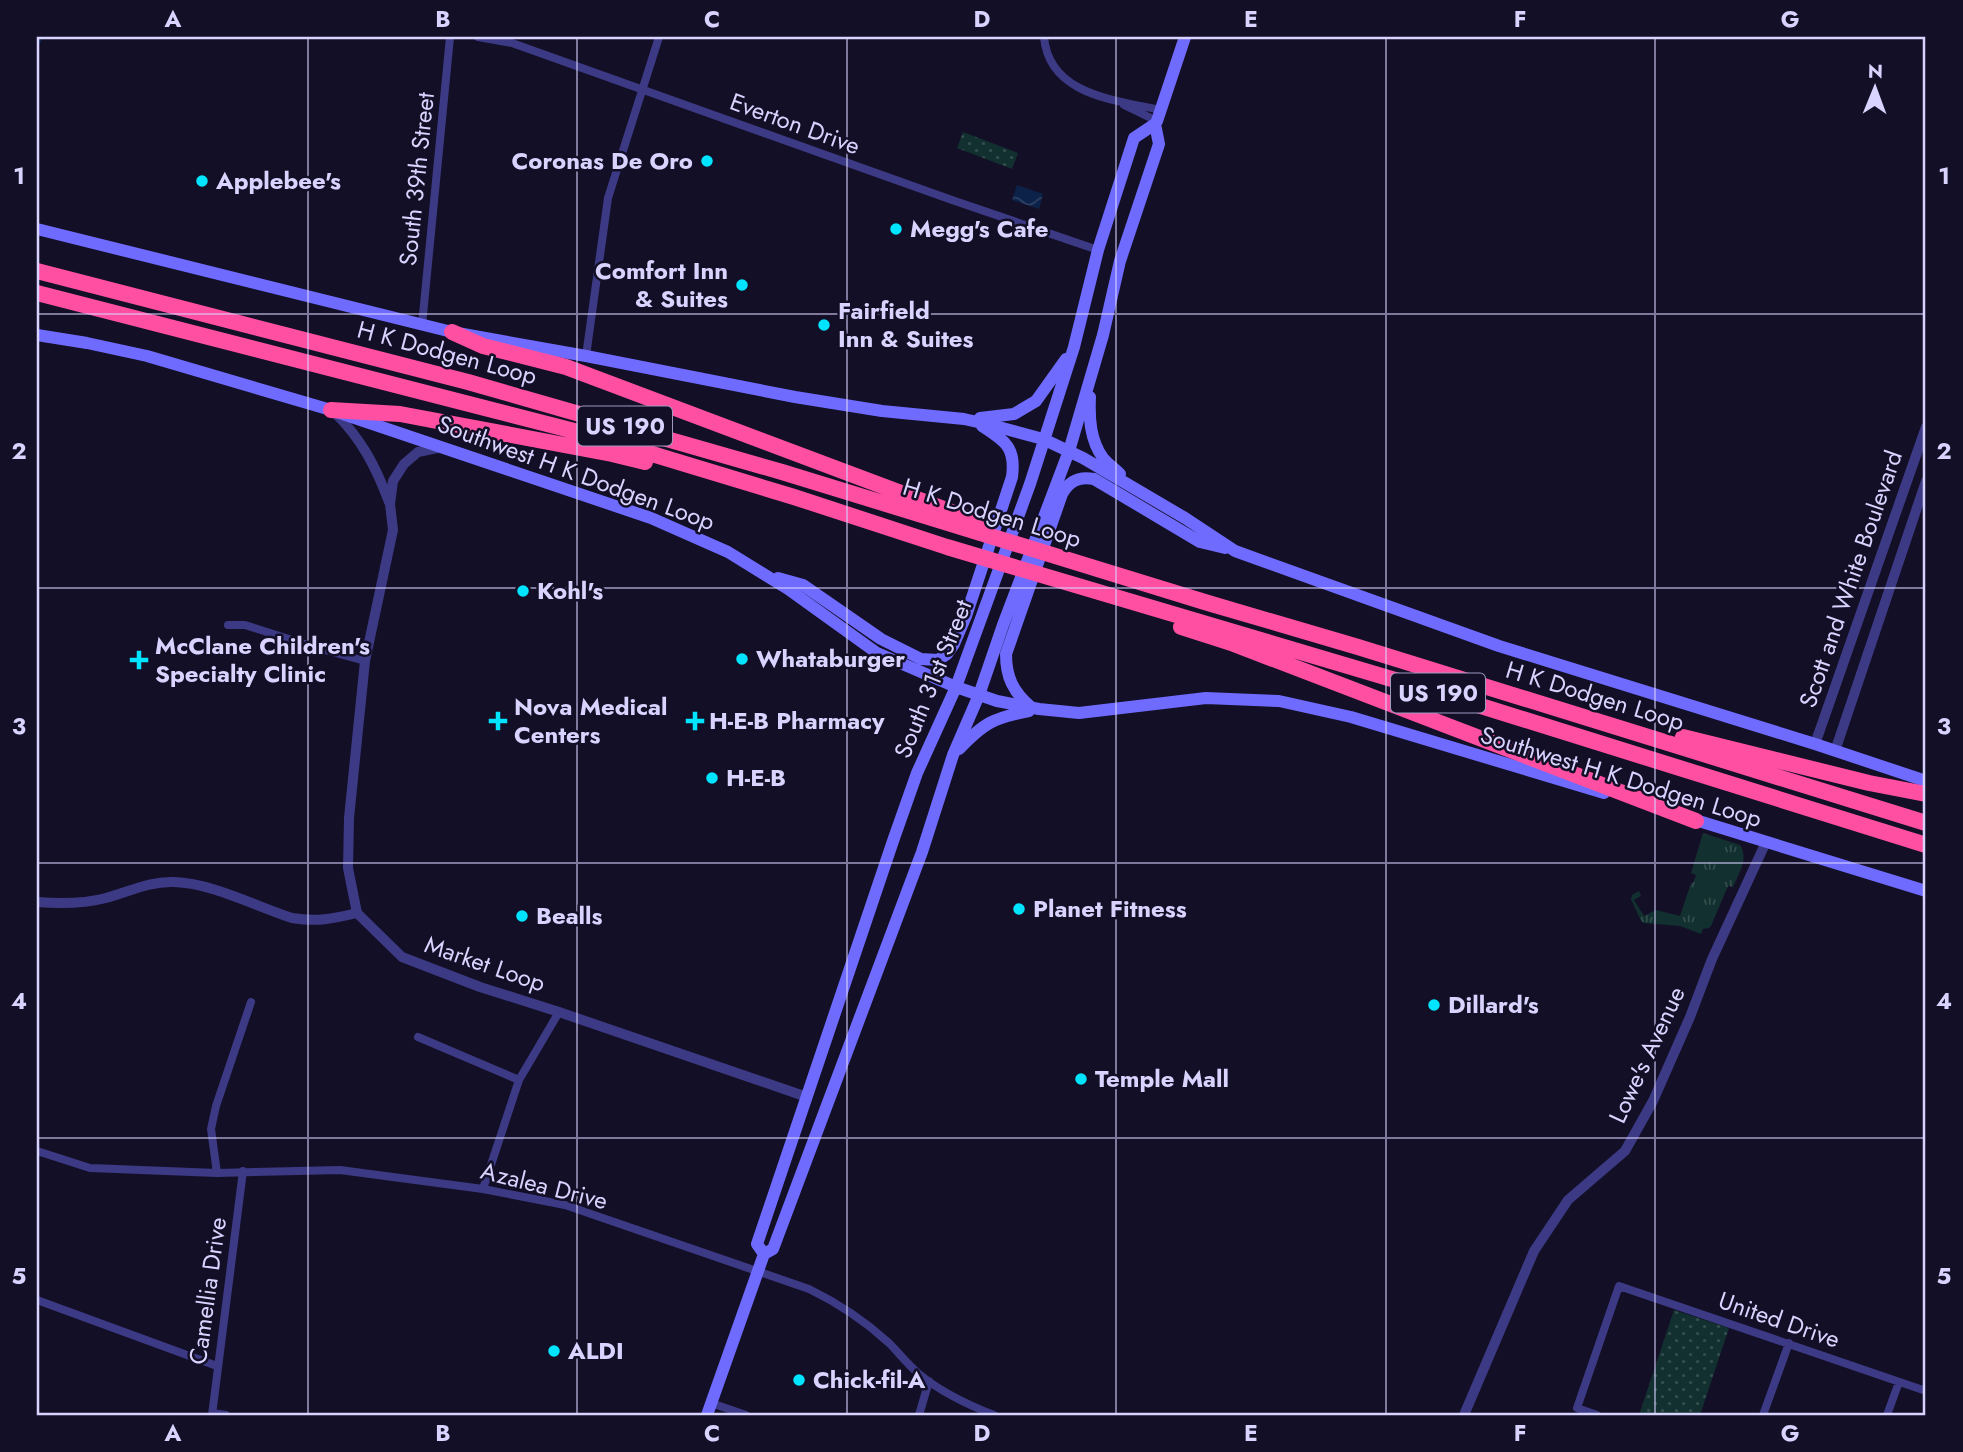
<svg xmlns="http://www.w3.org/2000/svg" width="1963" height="1452" font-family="Jost,sans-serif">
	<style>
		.grass { fill: url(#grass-tufts) }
		.park { fill: url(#park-dots) }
		.water { fill: url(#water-waves) }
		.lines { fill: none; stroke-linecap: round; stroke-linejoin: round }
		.stream { stroke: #0c2248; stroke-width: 2.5 }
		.minor { stroke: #3d3a85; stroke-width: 8 }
		.tertiary { stroke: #3d3a85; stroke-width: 10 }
		.secondary { stroke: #6f6bff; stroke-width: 12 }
		.motorway { stroke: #ff4fa3; stroke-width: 16 }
		.grid { fill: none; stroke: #d9d4ff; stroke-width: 2; stroke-opacity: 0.55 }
		.poi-dot { fill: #00e5ff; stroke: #130f26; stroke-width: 2.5 }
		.labels { text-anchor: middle; stroke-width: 5; stroke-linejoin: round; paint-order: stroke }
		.shield { fill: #130f26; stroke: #9e99be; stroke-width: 2 }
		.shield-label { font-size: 23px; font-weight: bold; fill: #d9d4ff }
		.street-label { font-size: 24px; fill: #d9d4ff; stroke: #130f26 }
		.poi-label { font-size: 24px; font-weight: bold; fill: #d9d4ff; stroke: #130f26; text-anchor: start }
		.neatline { fill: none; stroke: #d9d4ff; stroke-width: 2.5 }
		.grid-label { font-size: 23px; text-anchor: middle; font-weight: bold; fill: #d9d4ff }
	</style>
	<defs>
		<pattern id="grass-tufts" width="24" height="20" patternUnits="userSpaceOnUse" patternTransform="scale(1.75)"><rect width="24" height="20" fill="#12302f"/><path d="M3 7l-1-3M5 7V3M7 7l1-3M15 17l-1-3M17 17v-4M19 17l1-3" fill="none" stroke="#344d4e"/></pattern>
		<pattern id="park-dots" width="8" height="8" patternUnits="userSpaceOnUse" patternTransform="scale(1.75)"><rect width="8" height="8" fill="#12302f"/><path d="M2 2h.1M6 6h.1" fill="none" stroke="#344d4e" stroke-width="1.8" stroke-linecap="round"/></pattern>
		<pattern id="water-waves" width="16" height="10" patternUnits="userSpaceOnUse" patternTransform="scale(1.75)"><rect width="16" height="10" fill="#0c2248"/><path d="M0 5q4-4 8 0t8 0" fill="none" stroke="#2f4163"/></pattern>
	</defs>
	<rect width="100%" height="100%" fill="#130f26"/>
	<path class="grass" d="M 1703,833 L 1740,845 C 1749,859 1739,873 1733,887 L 1728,886 L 1711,926 L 1709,928 L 1703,929 L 1701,934 L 1680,926 L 1644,923 L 1641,921 L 1631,899 L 1632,895 L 1639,891 L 1641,896 L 1634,900 L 1644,916 L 1656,910 L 1680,916 L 1691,883 L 1693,883 L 1696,875 L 1691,873 Z"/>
	<path class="park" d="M 963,132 L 1018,153 L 1012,169 L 957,148 Z
		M 1674,1310 L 1729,1328 L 1700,1415 L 1639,1415 Z"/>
	<path class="water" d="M 1017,185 L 1043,194 L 1039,209 L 1012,200 Z"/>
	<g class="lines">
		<path class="stream" d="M 37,47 L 42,37"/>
		<path class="minor" d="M 478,37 L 512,43 L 952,200 L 1098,250
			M 1044,37 C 1049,95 1115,100 1160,110
			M 1124,105 L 1157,121
			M 422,325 L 450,37
			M 586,356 L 608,198 L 659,37
			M 228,625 L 245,625 L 314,647 L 365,661
			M 418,1037 L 519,1080
			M 37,1151 L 90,1168 L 217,1173 L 340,1170 L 483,1189 L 565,1205 L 809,1289 C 838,1303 865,1321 889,1343 C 899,1353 908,1365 919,1374 C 941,1392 968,1405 994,1415
			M 217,1173 L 211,1129 L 216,1106 L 251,1002
			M 483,1189 L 519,1080 L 559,1012
			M 37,1300 L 217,1366
			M 711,1403 L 746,1415
			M 213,1413 L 226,1415
			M 212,1415 L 243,1171
			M 919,1415 L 929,1381
			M 1597,1415 L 1577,1408 L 1619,1286 L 1926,1391
			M 1763,1415 L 1789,1343
			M 1887,1415 L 1899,1382"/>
		<path class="tertiary" d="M 334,412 C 361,438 376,467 389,502
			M 442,447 L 418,452 L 404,464 L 393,481 L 390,504 L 393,530 L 365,661 L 349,818 L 348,868 L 357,913 L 402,957 L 480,987 L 559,1012 L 807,1097
			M 1815,744 L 1926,427
			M 1835,751 L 1926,481
			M 37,902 C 61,904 83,904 106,898 C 129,892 149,881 174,882 C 212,883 255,906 292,918 C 317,922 332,919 357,913
			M 1464,1415 L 1534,1251 L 1568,1200 L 1625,1151 L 1653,1101 L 1690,1017 L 1712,959 L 1766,842"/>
		<path class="secondary" d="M 37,229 L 452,332 L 586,356 L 795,397 L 882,411 L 964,419 L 991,425 L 1043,439 L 1083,458 L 1185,518 L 1235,551 L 1499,646 L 1815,744 L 1926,781
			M 37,335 L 87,343 L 147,356 L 331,410 L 651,518 L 728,552 L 788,589 L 877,653 L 956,687 L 997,701 L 1039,709 L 1079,713 L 1206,698 L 1279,701 L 1351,717 L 1604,793
			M 1090,397 C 1089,418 1090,440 1103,458 C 1108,464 1115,469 1120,474
			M 980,418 L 1014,414 L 1036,401 L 1066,359
			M 778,578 L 803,585 L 881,639 L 921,659 L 938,660 L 947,654 L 954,644 L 966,616 L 1012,477 C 1016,447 1005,441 982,426
			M 1031,707 C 1013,692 1006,677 1006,654 L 1062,494 C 1069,481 1079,476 1094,479 L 1200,542 L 1225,548
			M 959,749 C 984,723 993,718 1029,711
			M 1689,818 L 1926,891
			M 764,1254 L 757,1244 L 893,841 L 917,773 L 956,687 L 1030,484 L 1074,347 L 1098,250 L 1134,138 L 1155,124 L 1157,121 L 1185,37
			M 707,1415 L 764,1254 L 773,1249 L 922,852 L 953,755 L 979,695 L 1003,625 L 1069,451 L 1103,335 L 1120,261 L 1159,144 L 1155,124"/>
		<path class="motorway" d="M 37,271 L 468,382 L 782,472 L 1208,603 L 1358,647 L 1926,823
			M 37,293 L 586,434 L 794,497 L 947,547 L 1449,696 L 1926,845
			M 452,332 L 483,346 L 566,367 L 981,523
			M 331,410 L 400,414 L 612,454 L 645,462
			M 1181,627 L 1234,644 L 1696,821
			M 1683,737 L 1869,783 L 1926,794"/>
	</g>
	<path class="grid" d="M 308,37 L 308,1415M 577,37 L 577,1415M 847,37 L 847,1415M 1116,37 L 1116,1415M 1386,37 L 1386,1415M 1655,37 L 1655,1415M 37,314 L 1926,314M 37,588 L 1926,588M 37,863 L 1926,863M 37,1138 L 1926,1138"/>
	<g class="poi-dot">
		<circle cx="707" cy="161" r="7"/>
		<circle cx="202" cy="181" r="7"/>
		<circle cx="896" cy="229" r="7"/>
		<circle cx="742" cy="285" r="7"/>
		<circle cx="824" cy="325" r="7"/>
		<circle cx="523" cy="591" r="7"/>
		<circle cx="742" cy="659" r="7"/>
		<path d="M135.5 649.5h7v7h7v7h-7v7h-7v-7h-7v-7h7z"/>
		<path d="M494.5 710.5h7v7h7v7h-7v7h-7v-7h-7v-7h7z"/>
		<path d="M691.5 710.5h7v7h7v7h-7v7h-7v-7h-7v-7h7z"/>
		<circle cx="712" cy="778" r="7"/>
		<circle cx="1019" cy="909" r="7"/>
		<circle cx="522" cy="916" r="7"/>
		<circle cx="1434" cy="1005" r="7"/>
		<circle cx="1081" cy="1079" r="7"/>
		<circle cx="554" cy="1351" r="7"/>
		<circle cx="799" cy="1380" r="7"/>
	</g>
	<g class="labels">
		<g class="shield">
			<rect x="578" y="406.5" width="94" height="39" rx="5"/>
			<rect x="1391" y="673.5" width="94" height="39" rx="5"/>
		</g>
		<g class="shield-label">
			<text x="625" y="434">US 190</text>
			<text x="1438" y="701">US 190</text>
		</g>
		<g class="street-label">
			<text transform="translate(795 124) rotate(20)" y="8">Everton Drive</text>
			<text transform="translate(417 179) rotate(-84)" y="8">South 39th Street</text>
			<text transform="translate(447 353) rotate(15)" y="8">H K Dodgen Loop</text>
			<text transform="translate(576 473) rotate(20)" y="8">Southwest H K Dodgen Loop</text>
			<text transform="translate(992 513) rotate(17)" y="8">H K Dodgen Loop</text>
			<text transform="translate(1851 579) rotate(-71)" y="8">Scott and White Boulevard</text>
			<text transform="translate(933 679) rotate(-68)" y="8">South 31st Street</text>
			<text transform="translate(1595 696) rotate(17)" y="8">H K Dodgen Loop</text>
			<text transform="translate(1621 777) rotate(17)" y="8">Southwest H K Dodgen Loop</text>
			<text transform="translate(485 964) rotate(19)" y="8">Market Loop</text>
			<text transform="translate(1647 1055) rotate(-65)" y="8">Lowe's Avenue</text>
			<text transform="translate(544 1186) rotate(14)" y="8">Azalea Drive</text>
			<text transform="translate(208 1291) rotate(-82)" y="8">Camellia Drive</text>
			<text transform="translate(1779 1320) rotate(19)" y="8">United Drive</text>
		</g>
		<g class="poi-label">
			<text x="693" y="169" text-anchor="end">Coronas De Oro</text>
			<text x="216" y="189">Applebee's</text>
			<text x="910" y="237">Megg's Cafe</text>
			<text x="728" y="279" text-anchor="end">Comfort Inn<tspan x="728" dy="28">&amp; Suites</tspan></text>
			<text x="838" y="319">Fairfield<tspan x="838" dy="28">Inn &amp; Suites</tspan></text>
			<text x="537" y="599">Kohl's</text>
			<text x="155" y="654">McClane Children's<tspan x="155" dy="28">Specialty Clinic</tspan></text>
			<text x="756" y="667">Whataburger</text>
			<text x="514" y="715">Nova Medical<tspan x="514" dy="28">Centers</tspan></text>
			<text x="709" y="729">H-E-B Pharmacy</text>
			<text x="726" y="786">H-E-B</text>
			<text x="1033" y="917">Planet Fitness</text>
			<text x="536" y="924">Bealls</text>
			<text x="1448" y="1013">Dillard's</text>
			<text x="1095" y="1087">Temple Mall</text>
			<text x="568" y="1359">ALDI</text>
			<text x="813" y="1388">Chick-fil-A</text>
		</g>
	</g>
	<rect width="1963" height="1452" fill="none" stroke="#130f26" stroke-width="77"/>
	<g transform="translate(1875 88) rotate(1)" stroke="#130f26" stroke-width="5" paint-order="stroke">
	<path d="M0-5L12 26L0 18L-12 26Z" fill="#d9d4ff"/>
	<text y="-10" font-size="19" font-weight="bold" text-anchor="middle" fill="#d9d4ff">N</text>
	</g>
	<rect x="38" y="38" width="1886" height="1376" class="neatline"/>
	<g class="grid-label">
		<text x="173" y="27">A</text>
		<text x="443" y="27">B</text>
		<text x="712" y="27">C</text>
		<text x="982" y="27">D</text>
		<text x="1251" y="27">E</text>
		<text x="1520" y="27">F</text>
		<text x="1790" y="27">G</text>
		<text x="19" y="184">1</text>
		<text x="1944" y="184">1</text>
		<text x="19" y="459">2</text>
		<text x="1944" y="459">2</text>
		<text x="19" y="734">3</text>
		<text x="1944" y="734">3</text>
		<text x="19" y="1009">4</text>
		<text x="1944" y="1009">4</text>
		<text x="19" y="1284">5</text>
		<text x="1944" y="1284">5</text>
		<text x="173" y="1441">A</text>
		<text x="443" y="1441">B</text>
		<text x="712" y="1441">C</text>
		<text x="982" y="1441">D</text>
		<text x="1251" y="1441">E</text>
		<text x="1520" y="1441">F</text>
		<text x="1790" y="1441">G</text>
	</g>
</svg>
